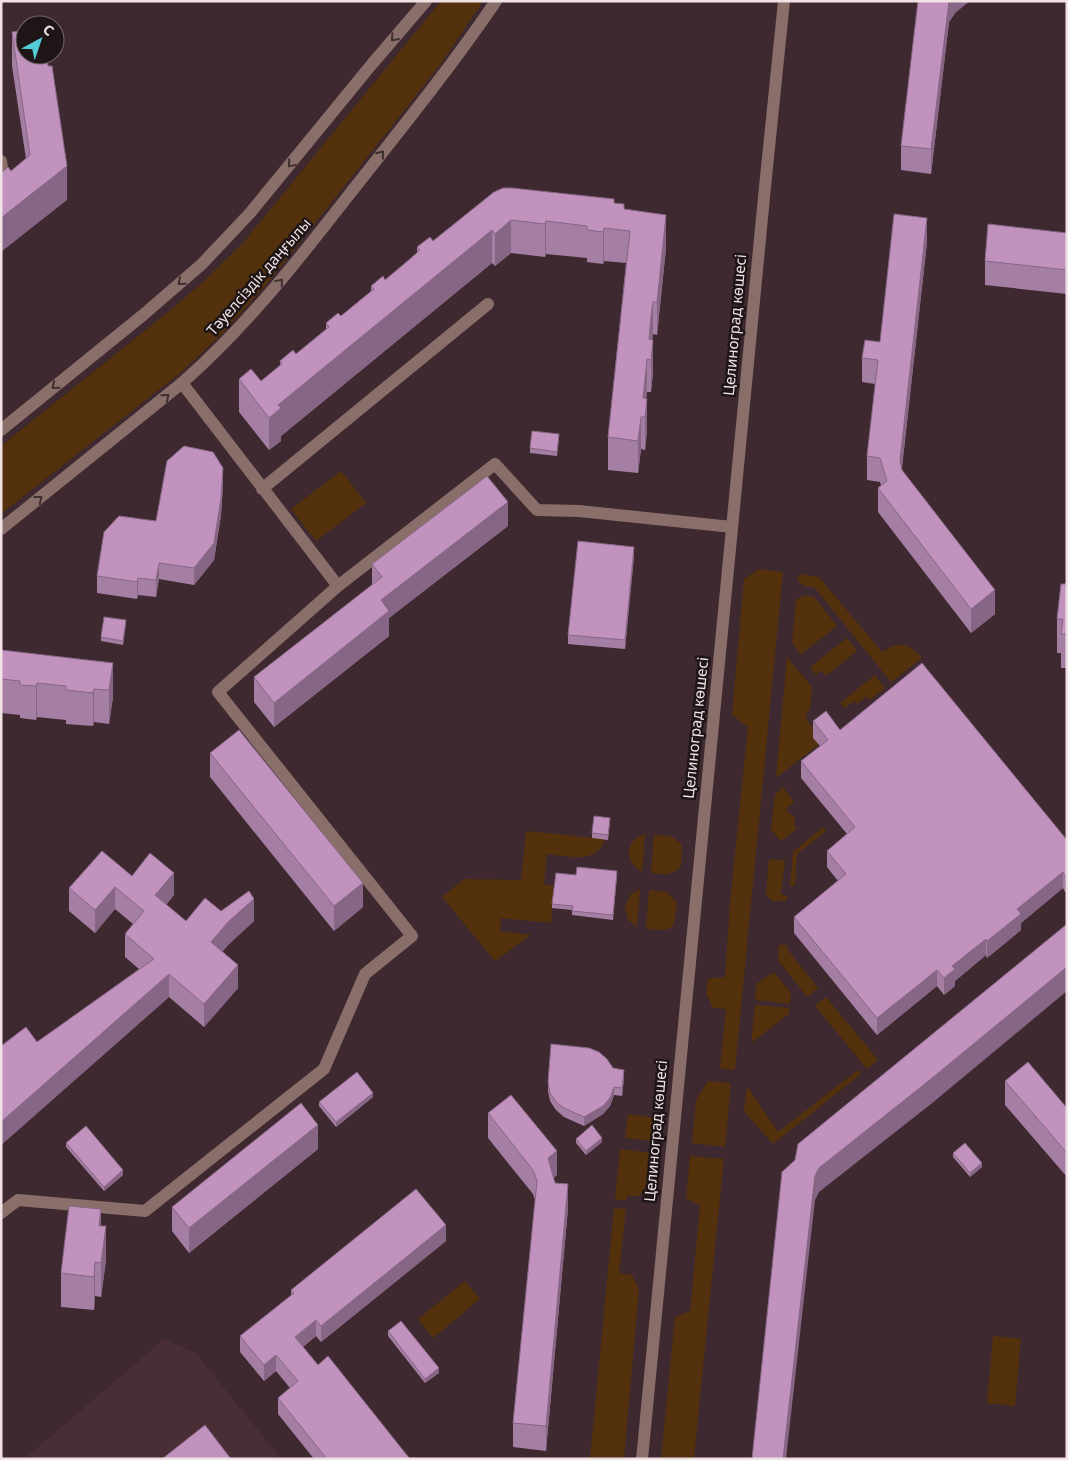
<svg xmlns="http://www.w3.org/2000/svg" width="1068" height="1460" font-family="'Noto Sans',sans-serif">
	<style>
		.built { fill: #4a2e36 }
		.green { fill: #53310c }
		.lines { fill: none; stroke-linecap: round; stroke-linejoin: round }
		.minor { stroke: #896e69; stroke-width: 12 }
		.wall { fill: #a57ea3 }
		.shaded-wall { fill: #866684 }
		.building { fill: #c092bd; stroke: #866684 }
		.oneway { stroke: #3e3030 }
		.labels { text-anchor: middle; stroke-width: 5; stroke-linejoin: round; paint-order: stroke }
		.street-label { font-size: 15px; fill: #f1e2e6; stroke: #1e1517 }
	</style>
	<rect width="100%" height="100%" fill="#3d292f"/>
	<path class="built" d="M 164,1339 L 196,1353 L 281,1459 L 24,1459 Z"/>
	<path class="green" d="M 441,1 L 483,1 L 442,62 L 399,117 L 266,285 L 221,335 L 179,374 L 1,514 L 1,446 L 173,308 L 205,280 L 243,243 Z
		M 341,471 L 366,503 L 316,541 L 291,509 Z
		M 759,569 L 783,572 L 735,1070 L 720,1068 L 726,1009 L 713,1008 L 706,993 L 708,979 L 725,977 L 730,902 L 748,727 L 732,715 L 744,579 Z
		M 799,574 L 819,577 L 882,652 C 898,641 909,643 922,658 L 891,682 L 815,588 L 805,586 L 798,581 Z
		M 804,595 L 814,597 L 837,626 L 801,654 L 792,643 L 796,600 Z
		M 847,638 L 857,651 L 826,676 L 821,670 L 816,675 L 810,667 Z
		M 787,657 L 812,687 L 810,709 L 806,715 L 807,721 L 812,726 L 817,727 L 818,745 L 776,778 Z
		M 875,675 L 885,688 L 870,700 L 866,697 L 857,704 L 854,701 L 845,708 L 840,703 Z
		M 783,787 L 794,802 L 786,809 L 788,813 L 795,816 L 794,826 L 798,828 L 781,841 L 771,830 L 775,795 Z
		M 823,827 L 826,831 L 797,854 L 795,886 L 790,886 L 793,852 Z
		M 526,831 L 605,839 C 597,865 567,856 547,854 L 544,884 L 554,886 L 551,923 L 501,918 L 500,931 L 531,935 L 495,961 L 442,897 L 464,879 L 521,880 Z
		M 645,834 L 642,872 C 624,861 624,841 645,834 Z
		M 654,834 L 673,837 L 682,845 L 681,866 C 670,877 665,874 651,873 Z
		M 769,859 L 785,860 L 781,894 L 787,896 L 787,901 L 772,901 L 766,894 Z
		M 640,889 L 637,927 L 628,920 L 625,906 L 630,895 Z
		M 649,890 L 667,892 L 677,902 C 674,929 676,932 646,929 Z
		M 779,945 L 787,945 L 787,949 L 818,988 L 807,997 L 778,960 Z
		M 774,972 L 791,993 L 790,1004 L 755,1000 L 757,983 Z
		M 826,997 L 878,1060 L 867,1069 L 815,1006 Z
		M 755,1005 L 789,1008 L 789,1014 L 751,1043 Z
		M 858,1070 L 861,1074 L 773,1144 L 744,1111 L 747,1086 L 778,1132 Z
		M 708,1081 L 731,1083 L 725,1147 L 692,1143 L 696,1100 Z
		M 628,1114 L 655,1118 L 652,1141 L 625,1138 Z
		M 620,1149 L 652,1153 L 649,1183 L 639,1196 L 627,1196 L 626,1201 L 615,1199 Z
		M 690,1156 L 724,1159 L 694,1459 L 661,1459 L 675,1317 L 690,1311 L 700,1206 L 686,1198 Z
		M 614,1208 L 626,1209 L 619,1273 L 632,1275 L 639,1289 L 624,1459 L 590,1459 Z
		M 465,1281 L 480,1299 L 433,1338 L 418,1319 Z
		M 993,1336 L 1021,1339 L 1015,1406 L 987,1403 Z"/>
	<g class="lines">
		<path class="minor" d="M 1,161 L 4,181 L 1,183
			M 182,383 L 338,586 L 495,464 L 537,510 L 579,511 L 732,527
			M 1,430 L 143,315 L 202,264 L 250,213 L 372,64 L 426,1
			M 262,489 L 488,304
			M 1,529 L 182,383 C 247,326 299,259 352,191 C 401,129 451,67 496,1
			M 1,1213 L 18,1200 L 145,1211 L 324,1069 L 365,974 L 412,936 L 218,692 L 338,586
			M 642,1459 L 765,187 L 784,1"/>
	</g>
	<path class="wall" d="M 918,1 L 955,13 L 949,22 L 931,174 L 901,170 L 901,146 Z
		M 12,32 L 67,200 L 11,171 L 26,159 L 12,66 Z
		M 494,192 L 614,203 L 624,210 L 666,248 L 657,335 L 653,334 L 652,340 L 653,372 L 651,392 L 647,392 L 646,399 L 647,431 L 645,450 L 641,449 L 638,473 L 608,470 L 608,437 L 626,263 L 604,261 L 603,264 L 587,262 L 587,258 L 546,254 L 545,257 L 511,253 L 495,266 L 492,263 L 281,436 L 281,441 L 269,450 L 239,412 L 239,379 L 261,381 L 280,365 L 280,361 L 296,354 L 326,329 L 326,323 L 341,316 L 371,291 L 371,286 L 385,280 L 417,253 L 417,247 L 433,241 Z
		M 1067,233 L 1067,294 L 985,285 L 985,261 Z
		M 927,242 L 902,468 L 902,470 L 995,614 L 971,633 L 878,512 L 878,488 L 881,485 L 880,482 L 867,480 L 867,456 L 875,384 L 862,382 L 862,358 L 880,342 Z
		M 559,439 L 557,456 L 530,453 L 530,448 Z
		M 223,485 L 221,515 L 214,560 L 194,585 L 159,579 L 156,597 L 138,595 L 137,599 L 97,593 L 97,576 L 156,521 Z
		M 508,526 L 389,618 L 389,636 L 274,727 L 254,702 L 254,677 L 372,585 L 372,564 Z
		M 634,556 L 625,649 L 568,644 L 568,635 Z
		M 1067,580 L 1067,668 L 1061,668 L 1061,653 L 1057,653 L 1057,619 Z
		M 126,624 L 123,645 L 101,641 L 101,637 Z
		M 1,650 L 113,663 L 113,697 L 109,724 L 94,722 L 93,726 L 66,724 L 66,720 L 37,717 L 36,720 L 20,718 L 20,715 L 1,713 Z
		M 813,721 L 840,730 L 1067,840 L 1065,892 L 1063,888 L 1021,923 L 1021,930 L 987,958 L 986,955 L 955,981 L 955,986 L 944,995 L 937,986 L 877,1035 L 794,933 L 794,917 L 838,881 L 827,867 L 827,851 L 847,834 L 801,778 L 801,761 L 820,746 L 813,738 Z
		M 210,753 L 363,907 L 334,931 L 210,777 Z
		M 610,823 L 608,840 L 592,838 L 592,833 Z
		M 576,875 L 617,875 L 613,920 L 572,915 L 572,910 L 552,908 L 552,904 Z
		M 132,876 L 174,895 L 166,905 L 186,921 L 254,921 L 228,945 L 222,952 L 238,988 L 204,1027 L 169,997 L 1,1145 L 1,1046 L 37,1042 L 139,969 L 125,957 L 125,934 L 133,924 L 115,909 L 95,933 L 69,911 L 69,888 Z
		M 613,1068 L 624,1078 L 622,1096 L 614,1095 L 610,1106 L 603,1114 L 584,1126 L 564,1117 L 556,1110 L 550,1101 L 548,1091 L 548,1082 Z
		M 1005,1081 L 1067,1108 L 1067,1177 L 1005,1105 Z
		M 373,1097 L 336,1127 L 319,1106 L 319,1102 Z
		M 488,1113 L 557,1175 L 553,1178 L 555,1183 L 568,1208 L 546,1451 L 513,1447 L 513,1423 L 535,1200 L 533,1194 L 488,1138 Z
		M 576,1139 L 602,1142 L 586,1155 L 576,1143 Z
		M 66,1143 L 123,1175 L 104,1191 L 66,1147 Z
		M 318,1149 L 189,1253 L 172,1231 L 172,1207 Z
		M 953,1153 L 982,1167 L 970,1177 L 953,1157 Z
		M 101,1226 L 106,1260 L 101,1297 L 95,1296 L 94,1310 L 61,1307 L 61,1273 Z
		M 446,1241 L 321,1342 L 316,1336 L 303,1347 L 318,1365 L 410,1459 L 314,1459 L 278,1414 L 278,1398 L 290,1388 L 276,1371 L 264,1381 L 240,1352 L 240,1336 L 291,1296 L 291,1290 Z
		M 388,1331 L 439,1373 L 425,1383 L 388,1336 Z"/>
	<path class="shaded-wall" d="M 949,1 L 970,1 L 955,13 L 949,22 L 931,174 L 931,149 Z
		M 67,166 L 67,200 L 1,252 L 1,218 Z
		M 666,215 L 666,248 L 657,335 L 657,302 Z
		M 927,218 L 927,242 L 900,483 L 900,460 Z
		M 511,220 L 511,253 L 495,266 L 495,234 Z
		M 546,221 L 546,254 L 545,257 L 545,224 Z
		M 604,228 L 604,261 L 603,264 L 603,232 Z
		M 492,230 L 492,263 L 281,436 L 281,441 L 269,450 L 269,418 L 278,405 Z
		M 653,302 L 653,334 L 650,359 L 649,339 Z
		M 653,340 L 653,372 L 651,392 L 651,360 Z
		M 647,359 L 647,392 L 644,417 L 643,398 Z
		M 647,399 L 647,431 L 645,450 L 645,417 Z
		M 641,417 L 641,449 L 638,473 L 638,441 Z
		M 223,468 L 223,485 L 221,515 L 214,560 L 194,585 L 194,568 Z
		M 508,502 L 508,526 L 389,618 L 389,636 L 274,727 L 274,703 L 381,600 Z
		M 634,547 L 634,556 L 625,649 L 625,640 Z
		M 159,563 L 159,579 L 156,597 L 156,580 Z
		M 138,578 L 138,595 L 137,599 L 137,582 Z
		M 995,590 L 995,614 L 971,633 L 971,609 Z
		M 113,663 L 113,697 L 109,724 L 109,690 Z
		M 37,683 L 37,717 L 36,720 L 36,686 Z
		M 94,689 L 94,722 L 93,726 L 93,693 Z
		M 1063,872 L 1063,888 L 1021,923 L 1021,930 L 987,958 L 987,941 L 1017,909 Z
		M 174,873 L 174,895 L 155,918 L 155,895 Z
		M 1067,875 L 1067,891 L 1065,892 L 1065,876 Z
		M 363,883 L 363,907 L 334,931 L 334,906 Z
		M 115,887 L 115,909 L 95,933 L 95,910 Z
		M 254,899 L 254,921 L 228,945 L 211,965 L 211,942 L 228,922 Z
		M 986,939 L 986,955 L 955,981 L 955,986 L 944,995 L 944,978 L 952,966 Z
		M 238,965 L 238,988 L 204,1027 L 204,1004 Z
		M 1067,967 L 1067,991 L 931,1104 L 819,1192 L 815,1200 L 786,1459 L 783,1459 L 815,1176 L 819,1168 Z
		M 937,970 L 937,986 L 877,1035 L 877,1018 Z
		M 169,974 L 169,997 L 1,1145 L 1,1122 Z
		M 624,1070 L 624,1078 L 622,1096 L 622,1088 Z
		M 614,1087 L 614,1095 L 610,1106 L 603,1114 L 584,1126 L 584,1117 Z
		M 373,1093 L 373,1097 L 336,1127 L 336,1122 Z
		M 318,1125 L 318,1149 L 189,1253 L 189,1228 Z
		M 602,1138 L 602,1142 L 586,1155 L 586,1151 Z
		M 557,1151 L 557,1175 L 548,1183 L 548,1158 Z
		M 982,1163 L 982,1167 L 970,1177 L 970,1173 Z
		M 123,1170 L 123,1175 L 104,1191 L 104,1187 Z
		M 568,1184 L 568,1208 L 546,1451 L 546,1426 Z
		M 101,1209 L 101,1243 L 99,1226 Z
		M 446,1225 L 446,1241 L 321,1342 L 321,1326 Z
		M 106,1226 L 106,1260 L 101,1297 L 101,1263 Z
		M 95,1262 L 95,1296 L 94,1310 L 94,1277 Z
		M 316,1320 L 316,1336 L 295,1353 L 295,1337 Z
		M 276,1355 L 276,1371 L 264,1381 L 264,1365 Z
		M 439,1368 L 439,1373 L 425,1383 L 425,1379 Z"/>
	<path class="building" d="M 918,1 L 949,1 L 931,149 L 901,146 Z
		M 25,30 L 25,55 L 47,55 L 48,66 L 52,66 L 67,166 L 1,218 L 1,173 L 8,167 L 11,171 L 30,155 L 12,32 Z
		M 503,188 L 512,188 L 614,199 L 614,203 L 624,204 L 624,209 L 666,215 L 657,302 L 653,302 L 651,315 L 649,339 L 653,340 L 651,360 L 647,359 L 643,398 L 647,399 L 645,417 L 641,417 L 638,441 L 608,437 L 630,231 L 604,228 L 603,232 L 587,230 L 587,226 L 546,221 L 545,224 L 511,220 L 495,234 L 492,230 L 278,405 L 281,408 L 269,418 L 239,379 L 251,369 L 261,381 L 282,364 L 280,361 L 293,350 L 296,354 L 329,327 L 326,323 L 338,313 L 341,316 L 374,289 L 371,286 L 383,276 L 385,280 L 410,259 L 420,250 L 417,247 L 430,237 L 433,241 L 494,192 Z
		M 894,214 L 927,218 L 900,460 L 902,470 L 995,590 L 971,609 L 878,488 L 887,481 L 880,458 L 867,456 L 878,360 L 862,358 L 865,340 L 880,342 Z
		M 988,224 L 1067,233 L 1067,270 L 985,261 Z
		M 532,431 L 559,434 L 557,452 L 530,448 Z
		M 184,446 L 213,452 L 223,468 L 221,498 L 214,543 L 194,568 L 159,563 L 156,580 L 138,578 L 137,582 L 97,576 L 104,532 L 119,516 L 156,521 L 167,461 Z
		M 487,476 L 508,502 L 381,600 L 389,611 L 274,703 L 254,677 L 382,577 L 372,564 Z
		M 578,541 L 634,547 L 625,640 L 568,635 Z
		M 1067,580 L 1067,634 L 1061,634 L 1063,619 L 1057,619 L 1061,584 L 1066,584 Z
		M 104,617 L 126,620 L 123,641 L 101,637 Z
		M 1,650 L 113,663 L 109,690 L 94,689 L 93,693 L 66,690 L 66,686 L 37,683 L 36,686 L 20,685 L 20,681 L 1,679 Z
		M 922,663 L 1067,840 L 1067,875 L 1065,876 L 1063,872 L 1017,909 L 1021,914 L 987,941 L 986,939 L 952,966 L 955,969 L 944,978 L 937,970 L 877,1018 L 794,917 L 846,874 L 827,851 L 855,827 L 801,761 L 828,740 L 813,721 L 826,711 L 840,730 Z
		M 239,730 L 363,883 L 334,906 L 210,753 Z
		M 594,816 L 610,818 L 608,835 L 592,833 Z
		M 102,851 L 132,876 L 150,853 L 174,873 L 155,895 L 186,921 L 205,898 L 221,911 L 249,891 L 254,899 L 228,922 L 211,942 L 238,965 L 204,1004 L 169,974 L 1,1122 L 1,1046 L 26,1027 L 37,1042 L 154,959 L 125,934 L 144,911 L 115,887 L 95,910 L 69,888 Z
		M 577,867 L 617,871 L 613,915 L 572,911 L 573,906 L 552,904 L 556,873 L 576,875 Z
		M 1067,924 L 1067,967 L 931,1079 L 819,1168 L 815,1176 L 783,1459 L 752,1459 L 782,1172 L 795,1160 L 798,1144 Z
		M 551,1044 L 589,1048 L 599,1052 L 607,1059 L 613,1068 L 624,1070 L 622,1088 L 614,1087 L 610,1098 L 603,1106 L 584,1117 L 564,1108 L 556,1102 L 550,1093 L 548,1082 Z
		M 1028,1062 L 1067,1108 L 1067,1153 L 1005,1081 Z
		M 357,1072 L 373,1093 L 336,1122 L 319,1102 Z
		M 511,1095 L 557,1151 L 548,1158 L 555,1183 L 568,1184 L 546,1426 L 513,1423 L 537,1181 L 533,1170 L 488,1113 Z
		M 301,1103 L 318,1125 L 189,1228 L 172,1207 Z
		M 592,1125 L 602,1138 L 586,1151 L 576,1139 Z
		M 86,1126 L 123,1170 L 104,1187 L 66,1143 Z
		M 965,1143 L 982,1163 L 970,1173 L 953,1153 Z
		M 416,1189 L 446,1225 L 321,1326 L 316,1320 L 295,1337 L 318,1365 L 328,1356 L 410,1459 L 327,1459 L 278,1398 L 298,1381 L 276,1355 L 264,1365 L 240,1336 L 294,1293 L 291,1290 Z
		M 69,1206 L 101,1209 L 99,1226 L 106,1226 L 101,1263 L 95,1262 L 94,1277 L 61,1273 Z
		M 401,1321 L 439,1368 L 425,1379 L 388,1331 Z
		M 205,1425 L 231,1459 L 162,1459 Z"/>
	<defs><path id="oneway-chevron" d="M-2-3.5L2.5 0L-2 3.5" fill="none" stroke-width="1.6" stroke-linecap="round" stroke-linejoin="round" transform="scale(1.25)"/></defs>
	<g class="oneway">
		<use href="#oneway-chevron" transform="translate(394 38) rotate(131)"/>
		<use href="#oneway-chevron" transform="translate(381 154) rotate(-52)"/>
		<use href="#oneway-chevron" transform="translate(291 164) rotate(130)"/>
		<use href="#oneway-chevron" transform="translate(181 282) rotate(139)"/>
		<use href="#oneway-chevron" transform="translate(280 282) rotate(-50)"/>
		<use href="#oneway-chevron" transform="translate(55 386) rotate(141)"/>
		<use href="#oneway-chevron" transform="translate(166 397) rotate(-39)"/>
		<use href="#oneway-chevron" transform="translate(39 499) rotate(-38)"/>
	</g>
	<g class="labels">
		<g class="street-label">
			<text transform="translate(259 277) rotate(-49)" y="5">Тәуелсіздік даңғылы</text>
			<text transform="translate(735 325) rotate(-85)" y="5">Целиноград көшесі</text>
			<text transform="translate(696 728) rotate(-84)" y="5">Целиноград көшесі</text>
			<text transform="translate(656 1131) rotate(-85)" y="5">Целиноград көшесі</text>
		</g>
	</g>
	<rect width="1068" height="1460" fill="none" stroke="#f1e2e6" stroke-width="5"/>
	<g transform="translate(40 40) rotate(40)"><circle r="24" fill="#1e1517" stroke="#72676a"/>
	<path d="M0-4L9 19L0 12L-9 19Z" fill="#52ccd6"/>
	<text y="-8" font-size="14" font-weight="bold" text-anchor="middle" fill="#f1e2e6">С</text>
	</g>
</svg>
